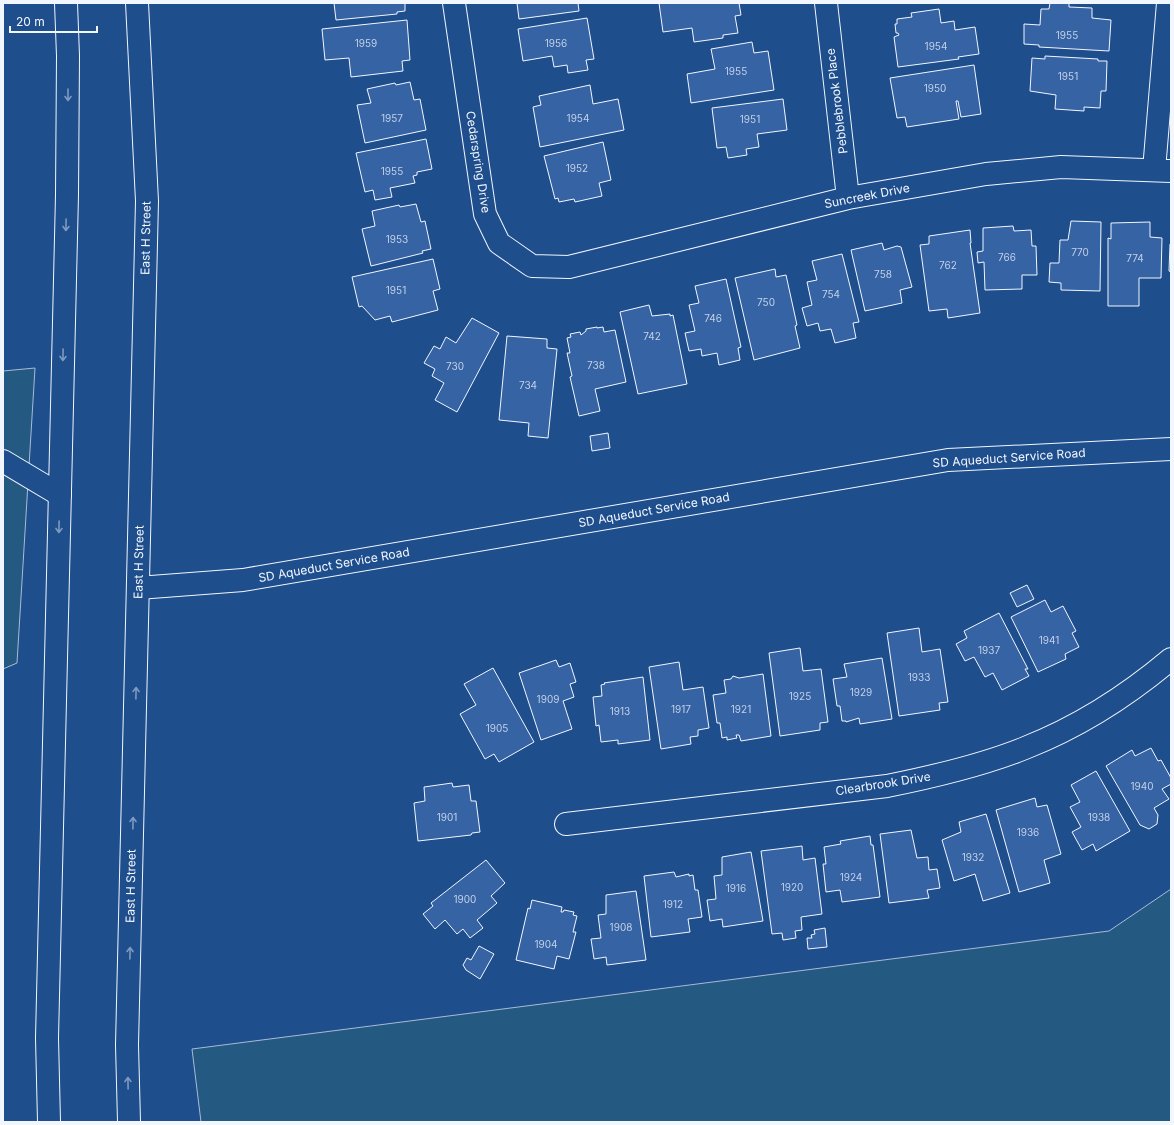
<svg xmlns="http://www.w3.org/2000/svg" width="1174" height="1125" font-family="Inter,sans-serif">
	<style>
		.green { fill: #245a82; stroke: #a8bbd7 }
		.building { fill: #3563a3; stroke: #f2f6ff }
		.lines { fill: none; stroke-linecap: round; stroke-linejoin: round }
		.minor-casing { stroke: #f2f6ff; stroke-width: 24 }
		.major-casing { stroke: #f2f6ff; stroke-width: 24 }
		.minor { stroke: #1f4e8c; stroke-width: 22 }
		.major { stroke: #1f4e8c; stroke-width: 22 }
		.oneway { stroke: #7e9ac0 }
		.labels { text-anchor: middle; stroke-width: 3; stroke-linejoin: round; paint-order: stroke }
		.number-label { font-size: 10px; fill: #c3d1e8 }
		.street-label { font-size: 12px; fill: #f2f6ff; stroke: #1f4e8c }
	</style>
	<rect width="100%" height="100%" fill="#1f4e8c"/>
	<path class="green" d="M 35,368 L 17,663 L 3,669 L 3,371 Z
		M 1171,889 L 1171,1122 L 201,1122 L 192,1049 L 1109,931 Z"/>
	<path class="building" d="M 334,3 L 405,3 L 405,11 L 397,12 L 397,14 L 336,20 Z
		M 517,3 L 578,3 L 579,11 L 519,19 Z
		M 659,3 L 739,3 L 741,15 L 735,16 L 738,33 L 723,35 L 723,38 L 694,42 L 692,28 L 663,32 Z
		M 1050,3 L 1069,3 L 1069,7 L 1092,8 L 1092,18 L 1111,20 L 1109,51 L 1039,47 L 1039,45 L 1024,44 L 1024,24 L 1040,25 L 1041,9 L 1049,9 Z
		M 939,9 L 941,23 L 954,21 L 955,30 L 975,27 L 979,54 L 958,57 L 959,59 L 898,67 L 894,37 L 899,35 L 898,33 L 896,33 L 895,24 L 897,24 L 897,19 L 912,17 L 911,13 Z
		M 587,18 L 594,59 L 586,60 L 588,70 L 568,73 L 567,65 L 554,67 L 552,56 L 523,61 L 518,29 Z
		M 407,20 L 410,60 L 402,61 L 403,71 L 351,77 L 349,58 L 325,60 L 322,29 Z
		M 752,42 L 754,53 L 768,51 L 774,90 L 691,103 L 687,74 L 715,69 L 711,49 Z
		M 1045,56 L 1098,59 L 1098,61 L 1107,61 L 1106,91 L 1101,91 L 1100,108 L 1084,107 L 1084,111 L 1055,109 L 1056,95 L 1030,91 L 1032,58 L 1045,59 Z
		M 974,65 L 981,114 L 961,117 L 958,101 L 956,101 L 959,119 L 907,127 L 905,117 L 897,118 L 890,78 Z
		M 410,82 L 414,100 L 420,99 L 426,130 L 365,143 L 357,105 L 371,103 L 367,89 L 395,83 L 396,85 Z
		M 590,85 L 593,104 L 618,99 L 624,130 L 540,147 L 533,107 L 541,105 L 539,96 Z
		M 783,99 L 787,130 L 757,134 L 759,147 L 746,149 L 747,155 L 728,158 L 726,147 L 717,148 L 712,108 Z
		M 426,139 L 432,169 L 417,172 L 417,175 L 413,176 L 415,183 L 390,188 L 392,197 L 375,200 L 373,190 L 365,192 L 356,153 Z
		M 603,142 L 611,180 L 599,183 L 602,196 L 575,202 L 574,199 L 559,202 L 558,198 L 555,199 L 544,156 Z
		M 416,204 L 421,222 L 425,221 L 431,249 L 422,251 L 423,253 L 371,266 L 362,229 L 375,226 L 372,211 L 399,205 L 400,207 Z
		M 1071,221 L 1101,222 L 1100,291 L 1061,290 L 1061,283 L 1049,282 L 1050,263 L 1059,263 L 1060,240 L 1068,240 Z
		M 1150,222 L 1150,237 L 1162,238 L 1161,278 L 1139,278 L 1139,306 L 1108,306 L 1108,238 L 1111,239 L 1111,223 Z
		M 1013,226 L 1014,231 L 1031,230 L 1032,246 L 1036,246 L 1037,275 L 1022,275 L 1022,289 L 985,290 L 984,262 L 978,263 L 977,252 L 983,251 L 983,228 Z
		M 970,230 L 971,243 L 970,243 L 980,313 L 948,318 L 947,309 L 929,311 L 920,245 L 929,244 L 929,236 Z
		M 882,243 L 884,250 L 897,246 L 901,247 L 912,287 L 900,290 L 902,303 L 865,311 L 851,250 Z
		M 1170,244 L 1171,244 L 1171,272 L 1169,271 Z
		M 842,254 L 859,322 L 853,323 L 856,338 L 835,343 L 831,329 L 820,331 L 818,323 L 807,326 L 802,308 L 812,305 L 807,282 L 817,280 L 812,261 Z
		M 433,259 L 440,289 L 433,291 L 438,310 L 392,322 L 390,316 L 375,320 L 362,306 L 359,307 L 352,277 Z
		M 775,269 L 776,277 L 786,275 L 797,325 L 795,326 L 800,348 L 754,360 L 735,278 Z
		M 726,279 L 741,347 L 738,348 L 740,360 L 719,365 L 717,353 L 702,356 L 701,349 L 689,351 L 685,333 L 695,331 L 689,305 L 699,303 L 695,286 Z
		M 649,305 L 652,316 L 670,314 L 670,316 L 673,315 L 687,384 L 638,394 L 620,312 Z
		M 472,318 L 499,333 L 457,412 L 435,400 L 444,383 L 432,376 L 435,369 L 424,363 L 434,346 L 440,349 L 446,337 L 456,343 Z
		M 597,327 L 597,328 L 603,327 L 604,332 L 615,330 L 626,382 L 595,389 L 600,411 L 579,416 L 570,377 L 572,376 L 567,353 L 570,353 L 567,338 L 571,337 L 570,334 L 580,332 L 581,335 L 586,331 L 586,329 Z
		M 507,336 L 547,339 L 547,348 L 557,349 L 548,438 L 528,436 L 529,423 L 499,420 Z
		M 608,433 L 610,448 L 592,451 L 590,436 Z
		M 1027,585 L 1034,599 L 1017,607 L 1010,593 Z
		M 1045,600 L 1051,612 L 1063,606 L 1076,631 L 1072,633 L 1079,647 L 1065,654 L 1066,659 L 1038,672 L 1011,617 Z
		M 999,613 L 1028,669 L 1025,669 L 1029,676 L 1002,690 L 993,673 L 985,677 L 974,657 L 965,661 L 956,644 L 967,638 L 964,631 Z
		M 919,628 L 922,652 L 940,649 L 948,702 L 939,703 L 940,710 L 899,716 L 887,633 Z
		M 800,648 L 803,671 L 821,669 L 828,722 L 820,723 L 820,730 L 780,736 L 769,653 Z
		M 882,658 L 892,719 L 860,724 L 859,718 L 846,722 L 846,721 L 842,721 L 840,706 L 837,706 L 833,679 L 847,677 L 844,664 Z
		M 556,660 L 559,667 L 570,663 L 576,682 L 570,684 L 574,697 L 563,701 L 572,729 L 541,740 L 519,673 Z
		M 679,662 L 683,690 L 703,687 L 709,728 L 698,730 L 698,736 L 690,737 L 691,744 L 661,749 L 649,667 Z
		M 493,668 L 534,742 L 499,762 L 494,754 L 485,759 L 460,714 L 476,705 L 464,684 Z
		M 763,674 L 771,736 L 741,741 L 739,735 L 736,735 L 737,738 L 727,740 L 727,737 L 722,738 L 720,723 L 717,723 L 713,695 L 726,693 L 724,680 L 731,679 L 733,676 L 739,678 Z
		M 643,677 L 650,740 L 618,744 L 618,740 L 601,742 L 599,725 L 596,726 L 593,697 L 602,696 L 601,685 L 605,684 L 604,683 Z
		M 1151,748 L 1158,761 L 1161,760 L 1171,778 L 1171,784 L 1162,789 L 1169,799 L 1154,808 L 1158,815 L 1157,824 L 1149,829 L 1140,825 L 1106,766 L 1132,750 L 1135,756 Z
		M 1096,771 L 1130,831 L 1096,851 L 1093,844 L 1082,850 L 1072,832 L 1081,827 L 1070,807 L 1080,802 L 1071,785 Z
		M 452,783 L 453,787 L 469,785 L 471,801 L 476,801 L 480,832 L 472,833 L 471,835 L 418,841 L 414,803 L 425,801 L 424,787 Z
		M 1035,798 L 1037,807 L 1047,805 L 1061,854 L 1044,860 L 1050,883 L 1019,892 L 996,810 Z
		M 986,814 L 1010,893 L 983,901 L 975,874 L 954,881 L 942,840 L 961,832 L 959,822 Z
		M 911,830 L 917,858 L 928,857 L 929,870 L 937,869 L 940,888 L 927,890 L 929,898 L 889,903 L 880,834 Z
		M 870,836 L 871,845 L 873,845 L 880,897 L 842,902 L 840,890 L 826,892 L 823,864 L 826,864 L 824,847 L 841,844 L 840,841 Z
		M 802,846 L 803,860 L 815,858 L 822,914 L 801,917 L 802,930 L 795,931 L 796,938 L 783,940 L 782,933 L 772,934 L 761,851 Z
		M 751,852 L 763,921 L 723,927 L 722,919 L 710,921 L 707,900 L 716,899 L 714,876 L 722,875 L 722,857 Z
		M 486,860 L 505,883 L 491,896 L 497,903 L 477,920 L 483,928 L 470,938 L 463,929 L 457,934 L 445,920 L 435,929 L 423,914 L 433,906 L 431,903 Z
		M 674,872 L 676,877 L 689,874 L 689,876 L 693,875 L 695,890 L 698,890 L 702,917 L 688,919 L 690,932 L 651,937 L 644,876 Z
		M 636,891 L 646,960 L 607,965 L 606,957 L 594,959 L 591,939 L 601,938 L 598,915 L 606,914 L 606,895 Z
		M 532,900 L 562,907 L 561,912 L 563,912 L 564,910 L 574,912 L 573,915 L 577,916 L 573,932 L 576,932 L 569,959 L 557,956 L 554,969 L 516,960 L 528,908 L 530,909 Z
		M 825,928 L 827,947 L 808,949 L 807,938 L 812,938 L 811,935 L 815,934 L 814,930 Z
		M 479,946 L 494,954 L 480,979 L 466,970 L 463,965 L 467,958 L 471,960 Z"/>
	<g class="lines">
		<defs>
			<path id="minor" d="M 454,3 L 485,214 L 499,243 L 532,266 L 569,267 L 848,198 L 986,174 L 1061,167 L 1171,171
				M 826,3 L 848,198
				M 1154,170 L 1168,3
				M 3,461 L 60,495
				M 138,588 L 243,580 L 948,460 L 1171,449
				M 566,824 L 887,786 C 932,777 983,765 1025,748 C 1079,727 1127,696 1171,659"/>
			<path id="major" d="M 49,1122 L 47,1038 L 67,195 L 68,56 L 66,3
				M 129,1122 L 127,1045 L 147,201 L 137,3"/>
		</defs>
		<use href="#minor" class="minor-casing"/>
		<use href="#major" class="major-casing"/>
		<use href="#minor" class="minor"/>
		<use href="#major" class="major"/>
	</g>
	<defs><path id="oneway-shaft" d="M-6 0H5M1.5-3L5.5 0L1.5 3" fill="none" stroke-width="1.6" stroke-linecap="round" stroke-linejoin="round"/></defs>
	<g class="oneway">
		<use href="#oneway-shaft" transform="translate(68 95) rotate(90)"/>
		<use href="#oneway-shaft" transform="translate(66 225) rotate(91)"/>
		<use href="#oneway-shaft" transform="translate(63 355) rotate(91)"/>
		<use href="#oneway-shaft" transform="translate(59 527) rotate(91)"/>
		<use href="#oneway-shaft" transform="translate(136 693) rotate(-89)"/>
		<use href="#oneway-shaft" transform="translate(133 823) rotate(-89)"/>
		<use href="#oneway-shaft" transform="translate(130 953) rotate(-89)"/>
		<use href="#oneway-shaft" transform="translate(128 1083) rotate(-91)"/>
	</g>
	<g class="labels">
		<g class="number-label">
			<text x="1067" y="39">1955</text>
			<text x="366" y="47">1959</text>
			<text x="556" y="47">1956</text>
			<text x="936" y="50">1954</text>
			<text x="736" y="75">1955</text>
			<text x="1068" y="80">1951</text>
			<text x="935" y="92">1950</text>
			<text x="392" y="122">1957</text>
			<text x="578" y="122">1954</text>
			<text x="750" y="123">1951</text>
			<text x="577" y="172">1952</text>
			<text x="392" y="175">1955</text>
			<text x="397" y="243">1953</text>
			<text x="1080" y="256">770</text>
			<text x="1007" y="261">766</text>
			<text x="1135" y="262">774</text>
			<text x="948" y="269">762</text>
			<text x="883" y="278">758</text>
			<text x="396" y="294">1951</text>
			<text x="831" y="298">754</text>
			<text x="766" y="306">750</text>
			<text x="713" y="322">746</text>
			<text x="652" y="340">742</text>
			<text x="596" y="369">738</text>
			<text x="455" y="370">730</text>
			<text x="528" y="389">734</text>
			<text x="1049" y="644">1941</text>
			<text x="989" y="654">1937</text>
			<text x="919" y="681">1933</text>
			<text x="861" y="696">1929</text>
			<text x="800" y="700">1925</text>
			<text x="548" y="703">1909</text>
			<text x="681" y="713">1917</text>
			<text x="741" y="713">1921</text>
			<text x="620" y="715">1913</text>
			<text x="497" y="732">1905</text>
			<text x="1142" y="790">1940</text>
			<text x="447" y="821">1901</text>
			<text x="1099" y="821">1938</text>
			<text x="1028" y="836">1936</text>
			<text x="973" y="861">1932</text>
			<text x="851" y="881">1924</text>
			<text x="792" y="891">1920</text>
			<text x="736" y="892">1916</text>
			<text x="465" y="903">1900</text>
			<text x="673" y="908">1912</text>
			<text x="621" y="931">1908</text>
			<text x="546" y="948">1904</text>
		</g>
		<g class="street-label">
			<text transform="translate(837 101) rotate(-97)" y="4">Pebblebrook Place</text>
			<text transform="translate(478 162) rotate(81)" y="4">Cedarspring Drive</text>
			<text transform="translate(867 196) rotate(-11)" y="4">Suncreek Drive</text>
			<text transform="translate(146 238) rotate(-89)" y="4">East H Street</text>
			<text transform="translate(1009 458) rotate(-4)" y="4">SD Aqueduct Service Road</text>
			<text transform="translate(654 510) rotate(-10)" y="4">SD Aqueduct Service Road</text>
			<text transform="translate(139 562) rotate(-89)" y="4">East H Street</text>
			<text transform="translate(334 565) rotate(-10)" y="4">SD Aqueduct Service Road</text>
			<text transform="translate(883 784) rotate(-9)" y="4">Clearbrook Drive</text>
			<text transform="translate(131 886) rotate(-89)" y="4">East H Street</text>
		</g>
	</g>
	<rect width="1174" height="1125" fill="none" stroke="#f2f6ff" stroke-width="8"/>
	<path d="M10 26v6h87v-6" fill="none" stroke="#f2f6ff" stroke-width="2"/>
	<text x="16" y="26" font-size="12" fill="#f2f6ff" stroke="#1f4e8c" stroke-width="3" paint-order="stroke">20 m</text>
</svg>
